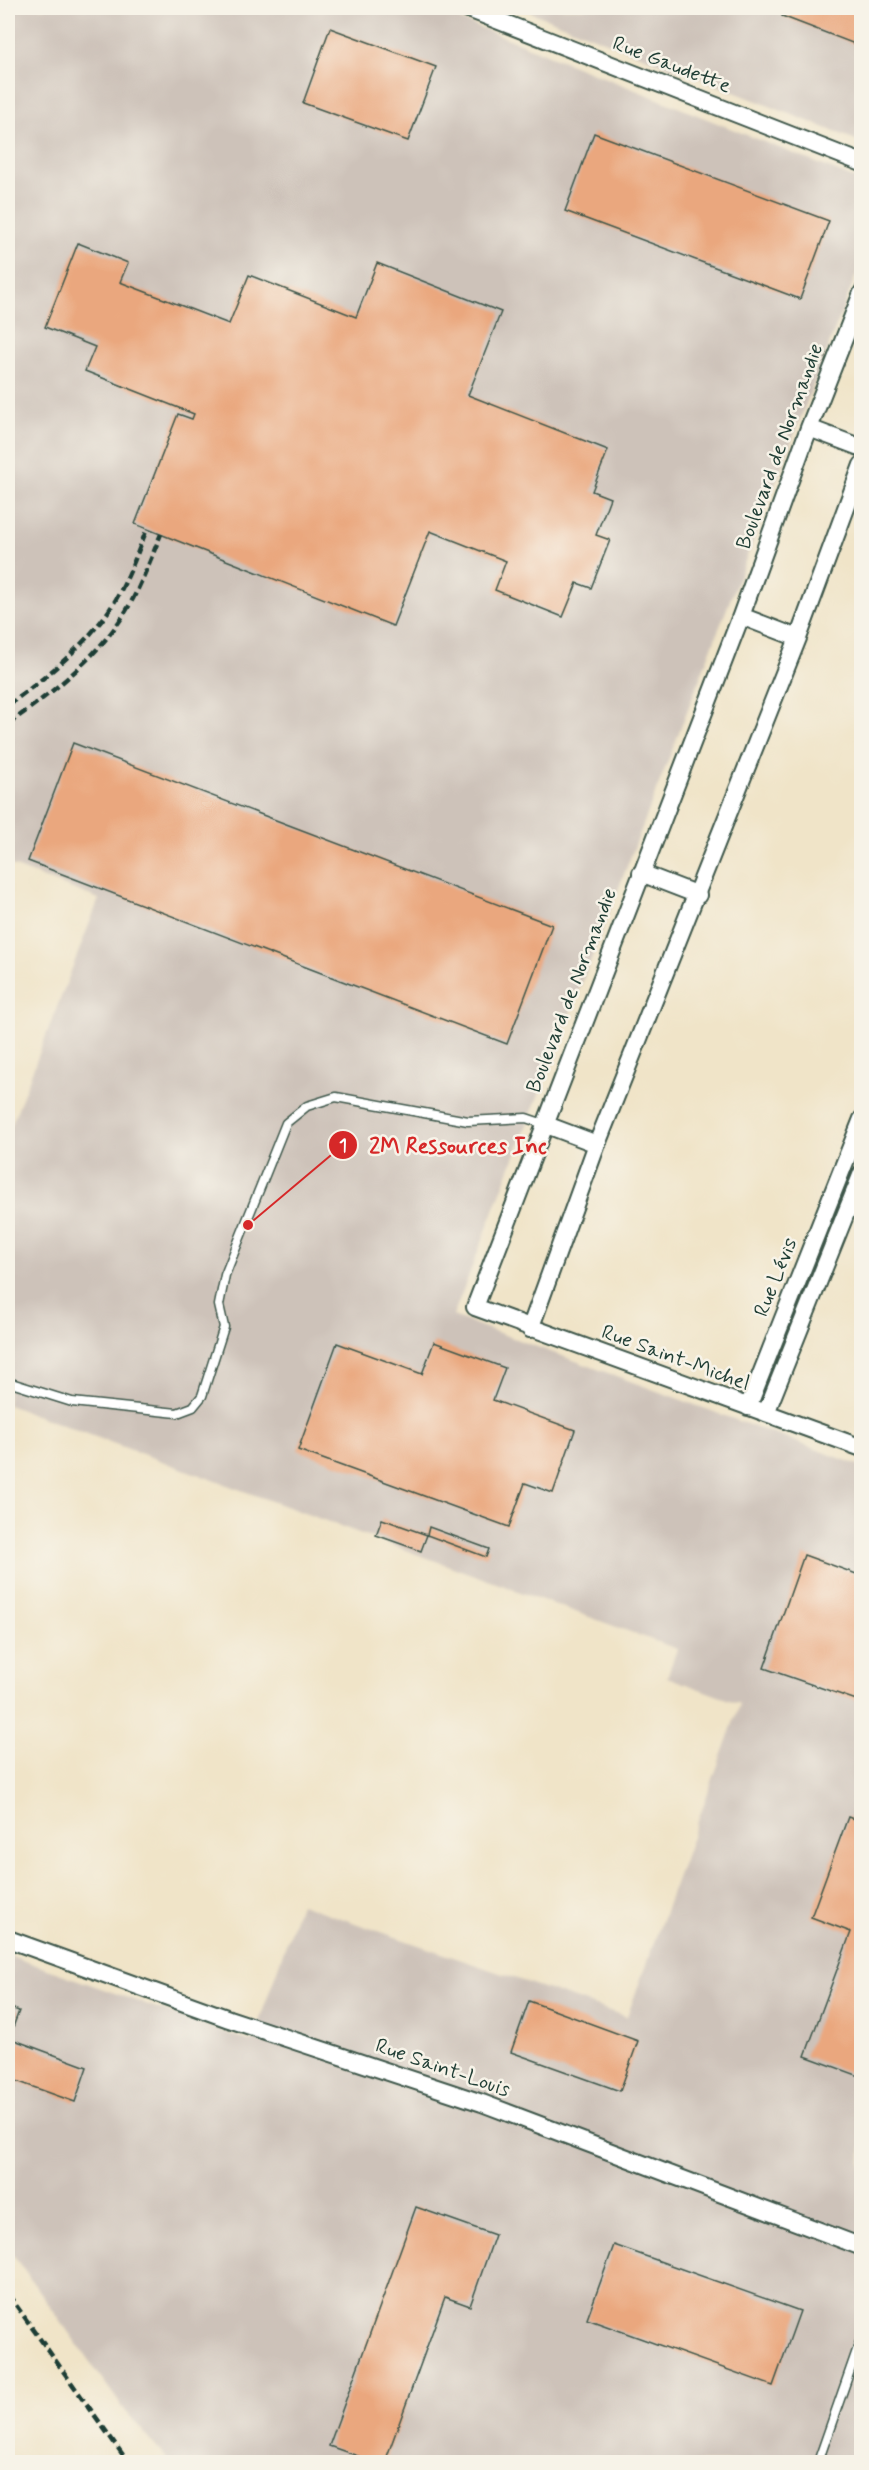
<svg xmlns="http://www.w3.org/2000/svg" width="869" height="2470" font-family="Mynerve,sans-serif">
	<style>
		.industrial { fill: #cdc2b9 }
		.building { fill: #eaa77e }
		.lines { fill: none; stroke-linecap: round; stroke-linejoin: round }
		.service-casing { stroke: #3e564a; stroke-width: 11 }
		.minor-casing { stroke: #3e564a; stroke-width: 20 }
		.service { stroke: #fff; stroke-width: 8 }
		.minor { stroke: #fff; stroke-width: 16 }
		.rail { stroke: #1f3d34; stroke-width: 4.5; stroke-dasharray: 9 4.5; stroke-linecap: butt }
		.labels { text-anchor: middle; stroke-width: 5; stroke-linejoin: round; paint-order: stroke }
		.street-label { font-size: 21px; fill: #1f3d34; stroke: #f7f3e8 }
		.leader { fill: none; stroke: #d62828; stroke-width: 2 }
		.callout-dot { fill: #d62828; stroke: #f7f3e8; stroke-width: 2 }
		.mark-label { font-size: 18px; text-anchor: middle; font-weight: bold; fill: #fff }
		.callout-label { font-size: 22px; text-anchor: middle; font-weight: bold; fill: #d62828; stroke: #f7f3e8; stroke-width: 5; stroke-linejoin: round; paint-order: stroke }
	</style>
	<rect width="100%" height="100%" fill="#f7f3e8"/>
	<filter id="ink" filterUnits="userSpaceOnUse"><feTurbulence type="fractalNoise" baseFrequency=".0167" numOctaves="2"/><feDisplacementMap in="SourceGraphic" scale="12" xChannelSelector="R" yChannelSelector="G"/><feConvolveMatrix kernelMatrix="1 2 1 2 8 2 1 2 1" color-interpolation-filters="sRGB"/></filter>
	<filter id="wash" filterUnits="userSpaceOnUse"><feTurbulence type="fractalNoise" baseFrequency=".008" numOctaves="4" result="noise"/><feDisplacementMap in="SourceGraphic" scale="24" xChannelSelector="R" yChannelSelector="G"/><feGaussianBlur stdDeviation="1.35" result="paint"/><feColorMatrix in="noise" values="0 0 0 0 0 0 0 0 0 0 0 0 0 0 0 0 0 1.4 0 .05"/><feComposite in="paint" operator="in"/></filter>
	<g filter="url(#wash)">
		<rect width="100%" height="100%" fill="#f0e4c8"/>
		<path class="industrial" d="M 8,8 L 432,8 L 861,181 L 861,262 L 453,1316 L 861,1466 L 861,2462 L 169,2462 L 123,2408 L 8,2248 L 8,1955 L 252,2042 L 300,1904 L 627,2017 L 740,1704 L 667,1677 L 677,1649 L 8,1405 L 8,1134 L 99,899 L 8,864 Z
			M 520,8 L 861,8 L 861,142 Z"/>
		<g id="blocks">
			<path class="building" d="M 785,8 L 862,8 L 860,46 L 782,16 Z
				M 330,28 L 436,67 L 408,141 L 303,103 Z
				M 594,133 L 829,221 L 800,299 L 565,211 Z
				M 78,243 L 128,263 L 120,282 L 229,324 L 249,275 L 356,317 L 377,263 L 501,312 L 468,395 L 608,450 L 592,491 L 610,498 L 596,535 L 610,540 L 591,588 L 577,583 L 563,617 L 495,590 L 506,561 L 430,531 L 393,626 L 135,524 L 178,414 L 192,419 L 194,414 L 85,371 L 95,347 L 45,327 Z
				M 73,743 L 552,925 L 507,1044 L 28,861 Z
				M 434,1342 L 505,1368 L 493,1400 L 575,1430 L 553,1493 L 525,1483 L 509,1527 L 298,1450 L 337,1343 L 422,1374 Z
				M 382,1519 L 427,1535 L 421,1551 L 376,1535 Z
				M 429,1527 L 489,1549 L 486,1557 L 427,1535 Z
				M 804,1555 L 862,1576 L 862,1702 L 764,1668 Z
				M 848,1817 L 862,1822 L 862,2077 L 805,2056 L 851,1932 L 811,1917 Z
				M 529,2001 L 638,2041 L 620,2091 L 511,2052 Z
				M 8,2007 L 19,2011 L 9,2038 L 87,2067 L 75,2102 L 8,2078 Z
				M 416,2207 L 495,2235 L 470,2306 L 445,2297 L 385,2462 L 375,2462 L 329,2446 Z
				M 614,2245 L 800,2311 L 773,2386 L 587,2319 Z"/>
		</g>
	</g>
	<g filter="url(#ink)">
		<use href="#blocks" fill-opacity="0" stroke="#3e564a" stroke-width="1.5"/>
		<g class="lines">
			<defs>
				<path id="service" d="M 8,1382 L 72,1402 L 177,1413 L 193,1407 L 202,1396 L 224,1327 L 219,1305 L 225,1275 L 286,1123 L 307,1106 L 336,1097 L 468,1121 L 526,1118 L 544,1124
					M 818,2462 L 862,2336"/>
				<path id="minor" d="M 466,8 L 862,163
					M 862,293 L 809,428 L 741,616 L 475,1307 L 862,1448
					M 809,428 L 862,448
					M 741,616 L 798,638
					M 641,873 L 698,895
					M 544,1124 L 597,1144
					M 530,1329 L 597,1144 L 798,638 L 862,465
					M 748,1407 L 862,1119
					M 766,1413 L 862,1173
					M 8,1939 L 229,2019 L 482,2103 L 862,2247"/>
			</defs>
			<use href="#service" class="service-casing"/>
			<use href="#minor" class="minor-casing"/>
			<use href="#service" class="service"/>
			<use href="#minor" class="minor"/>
			<path class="rail" d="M 8,705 C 44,679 84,647 110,609 C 126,585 136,556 147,529
				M 8,724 C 53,692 101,655 129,606 C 142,583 151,558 161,534
				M 8,2294 L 128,2462"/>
		</g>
	</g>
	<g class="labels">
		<g class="street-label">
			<text transform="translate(672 64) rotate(21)" y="7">Rue Gaudette</text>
			<text transform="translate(779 446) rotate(-70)" y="7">Boulevard de Normandie</text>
			<text transform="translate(571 990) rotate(-69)" y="7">Boulevard de Normandie</text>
			<text transform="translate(775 1277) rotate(-68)" y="7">Rue Lévis</text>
			<text transform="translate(676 1357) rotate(20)" y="7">Rue Saint-Michel</text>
			<text transform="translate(443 2067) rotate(19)" y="7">Rue Saint-Louis</text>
		</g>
	</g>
	<path class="leader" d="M248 1225L343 1145"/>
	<g class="callout-dot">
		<circle cx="248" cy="1225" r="6"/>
		<circle cx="343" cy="1145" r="15"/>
	</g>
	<g class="mark-label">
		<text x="343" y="1151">1</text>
	</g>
	<g class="callout-label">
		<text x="458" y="1153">2M Ressources Inc</text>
	</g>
	<rect width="869" height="2470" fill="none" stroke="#f7f3e8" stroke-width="30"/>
</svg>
